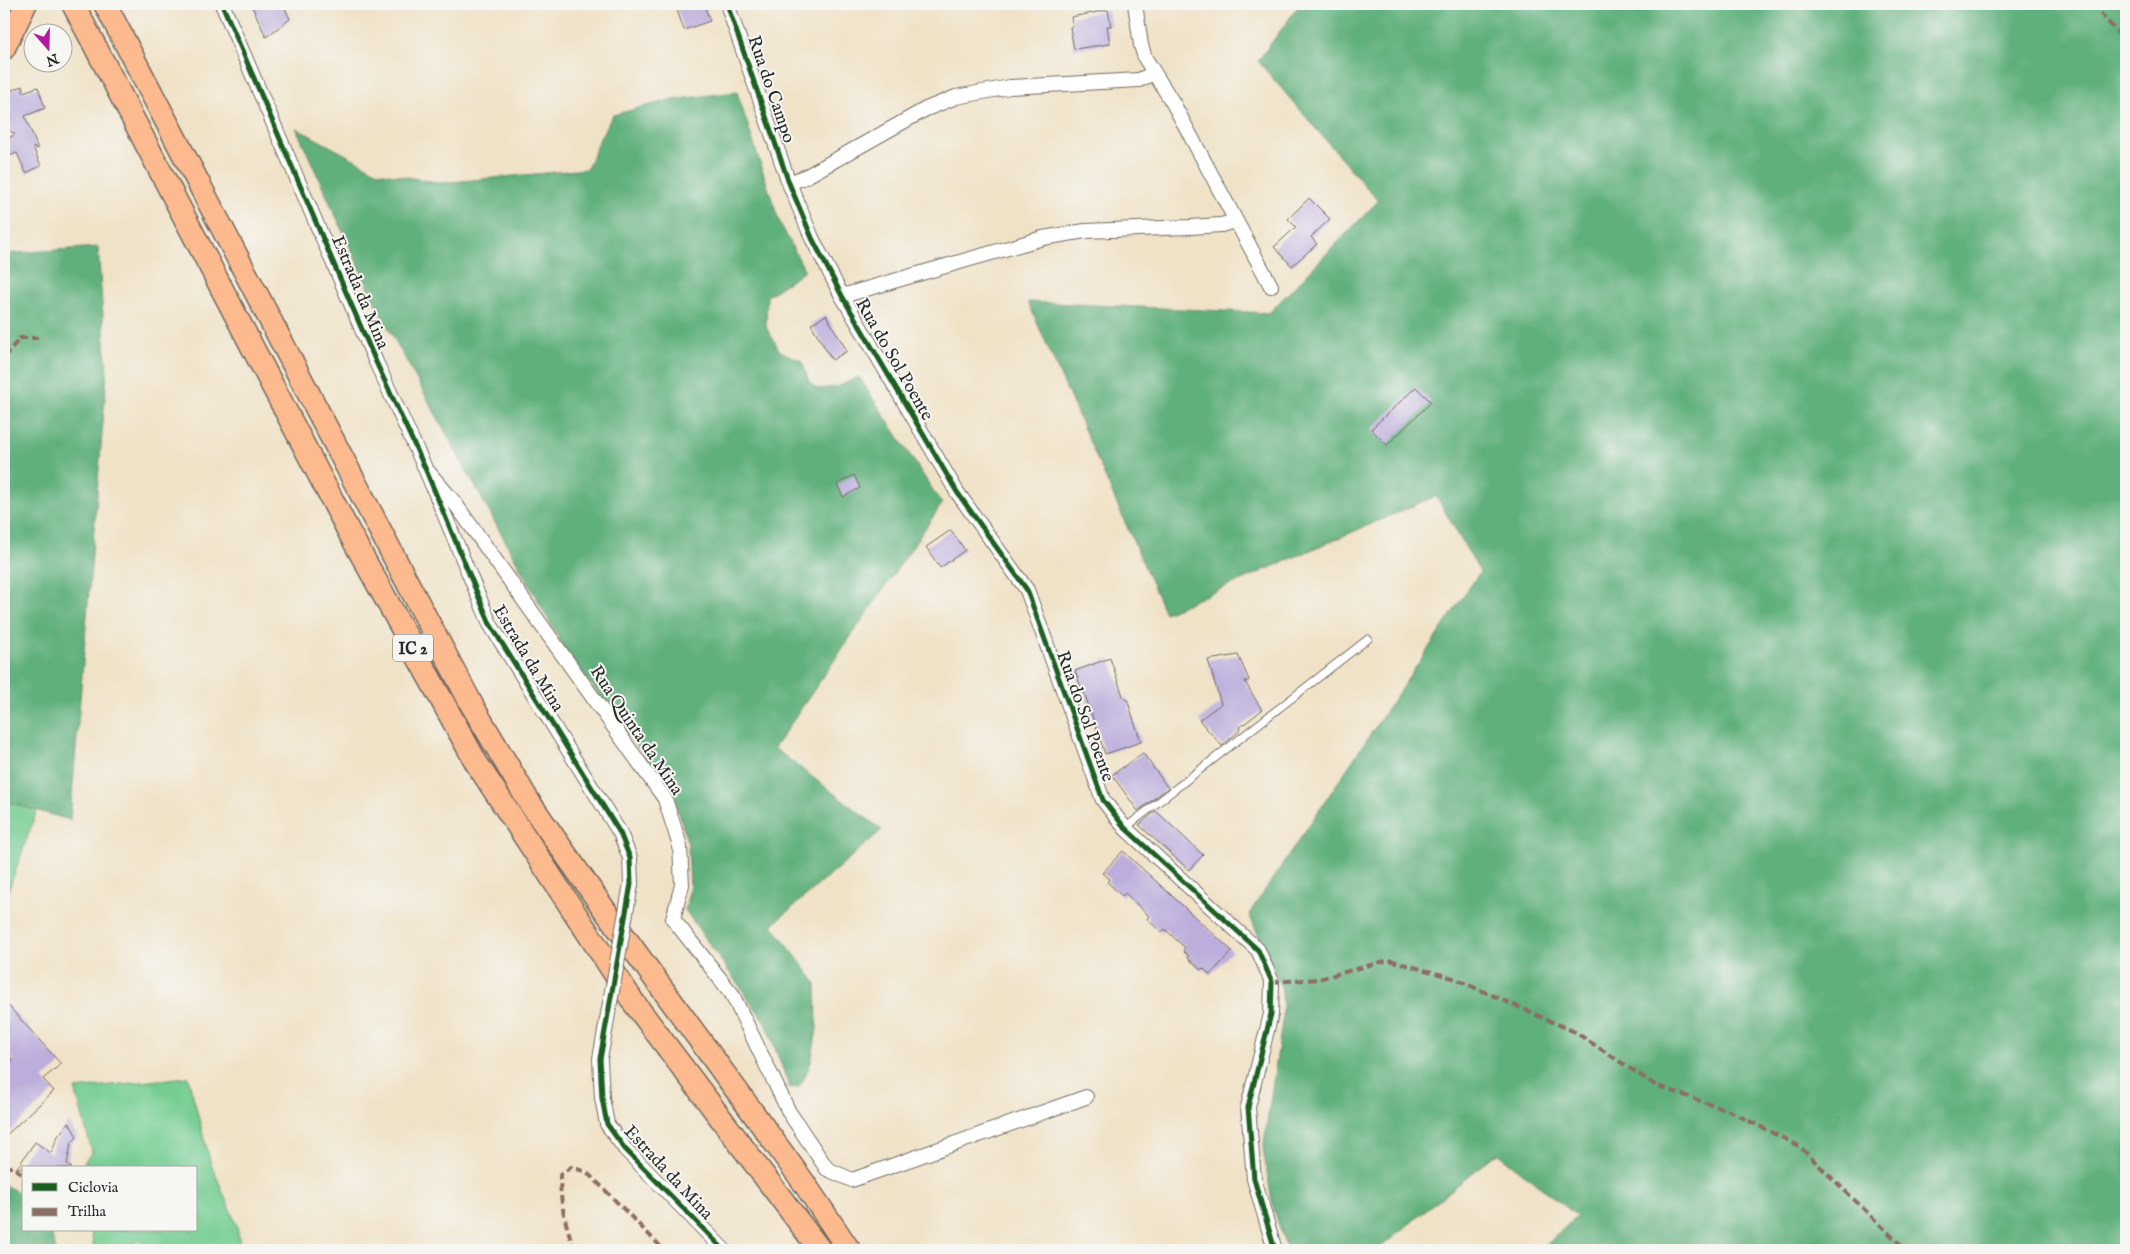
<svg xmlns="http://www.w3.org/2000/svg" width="2130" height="1254" font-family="'IM FELL English',serif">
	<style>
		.green { fill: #75cd93; stroke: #507c5f }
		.forest { fill: #60b07d; stroke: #466e54 }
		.building { fill: #bcaddc }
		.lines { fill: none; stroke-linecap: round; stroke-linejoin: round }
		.service-casing { stroke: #706b62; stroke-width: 9 }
		.minor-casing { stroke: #706b62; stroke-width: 16 }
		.primary-casing { stroke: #706b62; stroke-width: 24 }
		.trunk-casing { stroke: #706b62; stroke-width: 25 }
		.service { stroke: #fff; stroke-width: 7 }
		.minor { stroke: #fff; stroke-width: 14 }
		.primary { stroke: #fcba8e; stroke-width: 21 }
		.trunk { stroke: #fcba8e; stroke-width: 22 }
		.minor-bridge-casing { stroke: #706b62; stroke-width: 16; stroke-linecap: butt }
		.minor-bridge { stroke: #fff; stroke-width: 14 }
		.quiet { stroke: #8d6e63; stroke-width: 4; stroke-dasharray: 8 4; stroke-linecap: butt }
		.cycleway-casing { stroke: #f6f6f2; stroke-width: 8 }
		.cycleway { stroke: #1b5e20; stroke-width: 5 }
		.labels { text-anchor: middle; stroke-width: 4; stroke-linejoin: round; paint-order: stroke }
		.shield { fill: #f6f6f2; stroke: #686867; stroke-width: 1 }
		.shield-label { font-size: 16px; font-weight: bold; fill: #2b2b2b }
		.street-label { font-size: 18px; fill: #2b2b2b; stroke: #f6f6f2 }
	</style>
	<rect width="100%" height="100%" fill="#f6f6f2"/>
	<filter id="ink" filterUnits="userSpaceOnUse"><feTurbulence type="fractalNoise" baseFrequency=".02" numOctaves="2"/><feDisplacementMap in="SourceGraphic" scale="10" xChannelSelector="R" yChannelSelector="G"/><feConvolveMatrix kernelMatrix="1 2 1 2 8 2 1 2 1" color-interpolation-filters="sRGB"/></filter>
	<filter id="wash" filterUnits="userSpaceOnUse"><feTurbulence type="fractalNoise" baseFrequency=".0096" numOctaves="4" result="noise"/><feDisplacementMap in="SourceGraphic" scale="20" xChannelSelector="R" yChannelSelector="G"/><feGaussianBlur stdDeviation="1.12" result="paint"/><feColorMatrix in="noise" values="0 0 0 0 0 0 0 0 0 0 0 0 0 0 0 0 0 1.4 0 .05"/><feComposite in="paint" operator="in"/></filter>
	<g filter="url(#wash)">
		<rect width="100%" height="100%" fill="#f0e2c7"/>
		<path class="green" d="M 4,801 L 37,810 L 4,903 Z
			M 188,1077 L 210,1161 L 237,1226 L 241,1250 L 145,1250 L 140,1241 L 112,1250 L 94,1250 L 91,1230 L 196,1230 L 196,1168 L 80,1168 L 92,1152 L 75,1089 Z"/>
		<path class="forest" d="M 1300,4 L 2126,4 L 2126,1250 L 1541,1250 L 1577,1216 L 1497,1153 L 1377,1250 L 1287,1250 L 1273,1206 L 1263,1150 L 1283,1016 L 1282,989 L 1249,914 L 1480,572 L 1436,496 L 1165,613 L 1028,302 L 1269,313 L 1378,201 L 1258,61 Z
			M 737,92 L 779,221 L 805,271 L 767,296 L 766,327 L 780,351 L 802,361 L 809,382 L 817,389 L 837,387 L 859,377 L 942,504 L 774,748 L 882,830 L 772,925 L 816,983 L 817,1029 L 811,1062 L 803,1081 L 798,1087 L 790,1088 L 765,1022 L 685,910 L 690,887 L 688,845 L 679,813 L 664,782 L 565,650 L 378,309 L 296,128 L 378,172 L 441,183 L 587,169 L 601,136 L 613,115 L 669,100 Z
			M 98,247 L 107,373 L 70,820 L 4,801 L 4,368 L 7,363 L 4,336 L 4,254 Z
			M 4,1185 L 24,1195 L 24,1230 L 50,1230 L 56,1250 L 4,1250 Z"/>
		<g id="blocks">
			<path class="building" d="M 251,4 L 283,4 L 290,19 L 266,37 Z
				M 675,4 L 704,4 L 710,21 L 684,30 Z
				M 1108,10 L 1111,26 L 1107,26 L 1110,44 L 1074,49 L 1070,27 L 1073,27 L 1071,17 Z
				M 23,86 L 23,92 L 38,87 L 45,108 L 25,116 L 38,149 L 33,147 L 41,166 L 26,173 L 17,153 L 4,158 L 4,142 L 15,134 L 4,127 L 4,93 Z
				M 1309,198 L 1330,219 L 1311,237 L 1317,244 L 1292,266 L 1274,247 L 1296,227 L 1288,219 Z
				M 826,315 L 847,351 L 832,360 L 811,324 Z
				M 1416,387 L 1431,402 L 1387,445 L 1371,429 Z
				M 854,475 L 860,488 L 843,497 L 837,484 Z
				M 951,530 L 965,550 L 940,568 L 926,547 Z
				M 1238,655 L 1249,680 L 1245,682 L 1262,710 L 1239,728 L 1240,730 L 1222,746 L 1199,720 L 1221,704 L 1208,660 Z
				M 1110,658 L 1124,699 L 1127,699 L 1141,742 L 1105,754 L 1083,689 L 1082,690 L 1075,671 Z
				M 1143,753 L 1168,788 L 1138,811 L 1112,775 Z
				M 1156,811 L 1203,855 L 1189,870 L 1139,825 Z
				M 1123,851 L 1232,951 L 1210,975 L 1203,968 L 1201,970 L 1187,957 L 1189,956 L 1183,951 L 1185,948 L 1165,929 L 1162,933 L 1147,919 L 1149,916 L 1125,893 L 1122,896 L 1107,882 L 1110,879 L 1102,873 Z
				M 4,1001 L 61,1064 L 43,1079 L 54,1091 L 4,1137 L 4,1068 L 13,1060 L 4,1050 Z
				M 69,1122 L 77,1137 L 71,1144 L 67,1164 L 72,1168 L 17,1168 L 35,1142 L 51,1153 L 58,1136 Z"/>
		</g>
	</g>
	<g filter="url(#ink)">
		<use href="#blocks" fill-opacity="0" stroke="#706b62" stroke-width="1"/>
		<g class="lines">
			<defs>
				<path id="service" d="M 1125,828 L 1368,639"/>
				<path id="minor" d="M 222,4 L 376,362 L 425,468 L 490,624 L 620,833 L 630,858 L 631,884
					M 727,4 L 789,183 L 812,238 L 842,296 L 957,492 L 1027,590 L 1103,800 L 1125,828 L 1258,950 L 1272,982 L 1271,1014 L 1248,1107 L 1254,1179 L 1275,1250
					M 1135,4 L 1141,45 L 1145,58 L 1173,103 L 1271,286
					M 789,183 L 805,177 L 926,109 L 956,97 L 1010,87 L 1139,80 L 1154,73
					M 842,296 L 1043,238 L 1085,231 L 1190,227 L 1221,225 L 1236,221
					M 425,468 L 454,502 L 665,799 L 680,846 L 682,885 L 673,919 L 732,994 L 789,1112 L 827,1169 L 852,1180 L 1086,1097
					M 600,1059 L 602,1098 L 607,1124 L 625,1149 L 724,1250"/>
				<path id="primary" d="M 4,49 L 26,4"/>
				<path id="trunk" d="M 73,4 L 350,534 L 477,764 L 634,1003 L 820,1250
					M 105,4 L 405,578 L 473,707 L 529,802 L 604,909 L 802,1180 L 849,1250"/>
			</defs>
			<use href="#service" class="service-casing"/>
			<use href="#minor" class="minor-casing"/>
			<use href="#primary" class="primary-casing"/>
			<use href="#trunk" class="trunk-casing"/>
			<use href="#service" class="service"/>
			<use href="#minor" class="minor"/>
			<use href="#primary" class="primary"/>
			<use href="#trunk" class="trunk"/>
			<defs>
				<path id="minor-bridge" d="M 600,1059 L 631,884"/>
			</defs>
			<use href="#minor-bridge" class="minor-bridge-casing"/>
			<use href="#minor-bridge" class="minor-bridge"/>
			<path class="quiet" d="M 2092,4 L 2126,42
				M 4,357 L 20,338 L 38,338
				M 1272,982 L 1319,979 L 1389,960 L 1453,978 L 1575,1032 L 1655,1085 L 1729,1111 L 1799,1146 L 1906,1250
				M 4,1167 L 13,1167 L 24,1176
				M 575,1250 C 565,1225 560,1202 560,1175 L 571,1167 L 586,1172 L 599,1184 L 664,1250"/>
			<defs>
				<path id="cycleway" d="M 222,4 L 376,362 L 425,468 L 490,624 L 620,833 L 630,858 L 631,884 L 600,1059 L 602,1098 L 607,1124 L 625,1149 L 724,1250
					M 727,4 L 789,183 L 812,238 L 842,296 L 957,492 L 1027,590 L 1103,800 L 1125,828 L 1258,950 L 1272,982 L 1271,1014 L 1248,1107 L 1254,1179 L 1275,1250"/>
			</defs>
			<use href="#cycleway" class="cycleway-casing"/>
			<use href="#cycleway" class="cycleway"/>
		</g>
	</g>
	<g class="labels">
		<rect class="shield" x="393" y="634.5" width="40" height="27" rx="4"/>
		<g class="shield-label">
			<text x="413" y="654">IC 2</text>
		</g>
		<g class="street-label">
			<text transform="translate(772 89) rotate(71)" y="6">Rua do Campo</text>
			<text transform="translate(361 292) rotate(67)" y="6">Estrada da Mina</text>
			<text transform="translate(895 359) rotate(60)" y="6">Rua do Sol Poente</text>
			<text transform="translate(529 658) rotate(59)" y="6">Estrada da Mina</text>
			<text transform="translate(1086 716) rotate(70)" y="6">Rua do Sol Poente</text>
			<text transform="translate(637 730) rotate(56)" y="6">Rua Quinta da Mina</text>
			<text transform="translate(669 1172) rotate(47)" y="6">Estrada da Mina</text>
		</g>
	</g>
	<rect width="2130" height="1254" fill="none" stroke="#f6f6f2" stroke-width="20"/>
	<rect x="22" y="1166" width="175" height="65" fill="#f6f6f2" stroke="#a5a5a2"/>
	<rect x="32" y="1183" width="25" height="8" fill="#1b5e20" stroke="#a5a5a2"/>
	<text x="68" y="1192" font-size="15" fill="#2b2b2b">Ciclovia</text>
	<rect x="32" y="1208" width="25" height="8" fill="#8d6e63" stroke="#a5a5a2"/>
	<text x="68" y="1216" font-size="15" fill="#2b2b2b">Trilha</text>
	<g transform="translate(48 48) rotate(160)"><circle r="24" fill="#f6f6f2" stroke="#a5a5a2"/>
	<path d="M0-4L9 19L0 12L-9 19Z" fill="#b5179e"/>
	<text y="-8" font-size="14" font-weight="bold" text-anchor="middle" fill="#2b2b2b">N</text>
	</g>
</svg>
